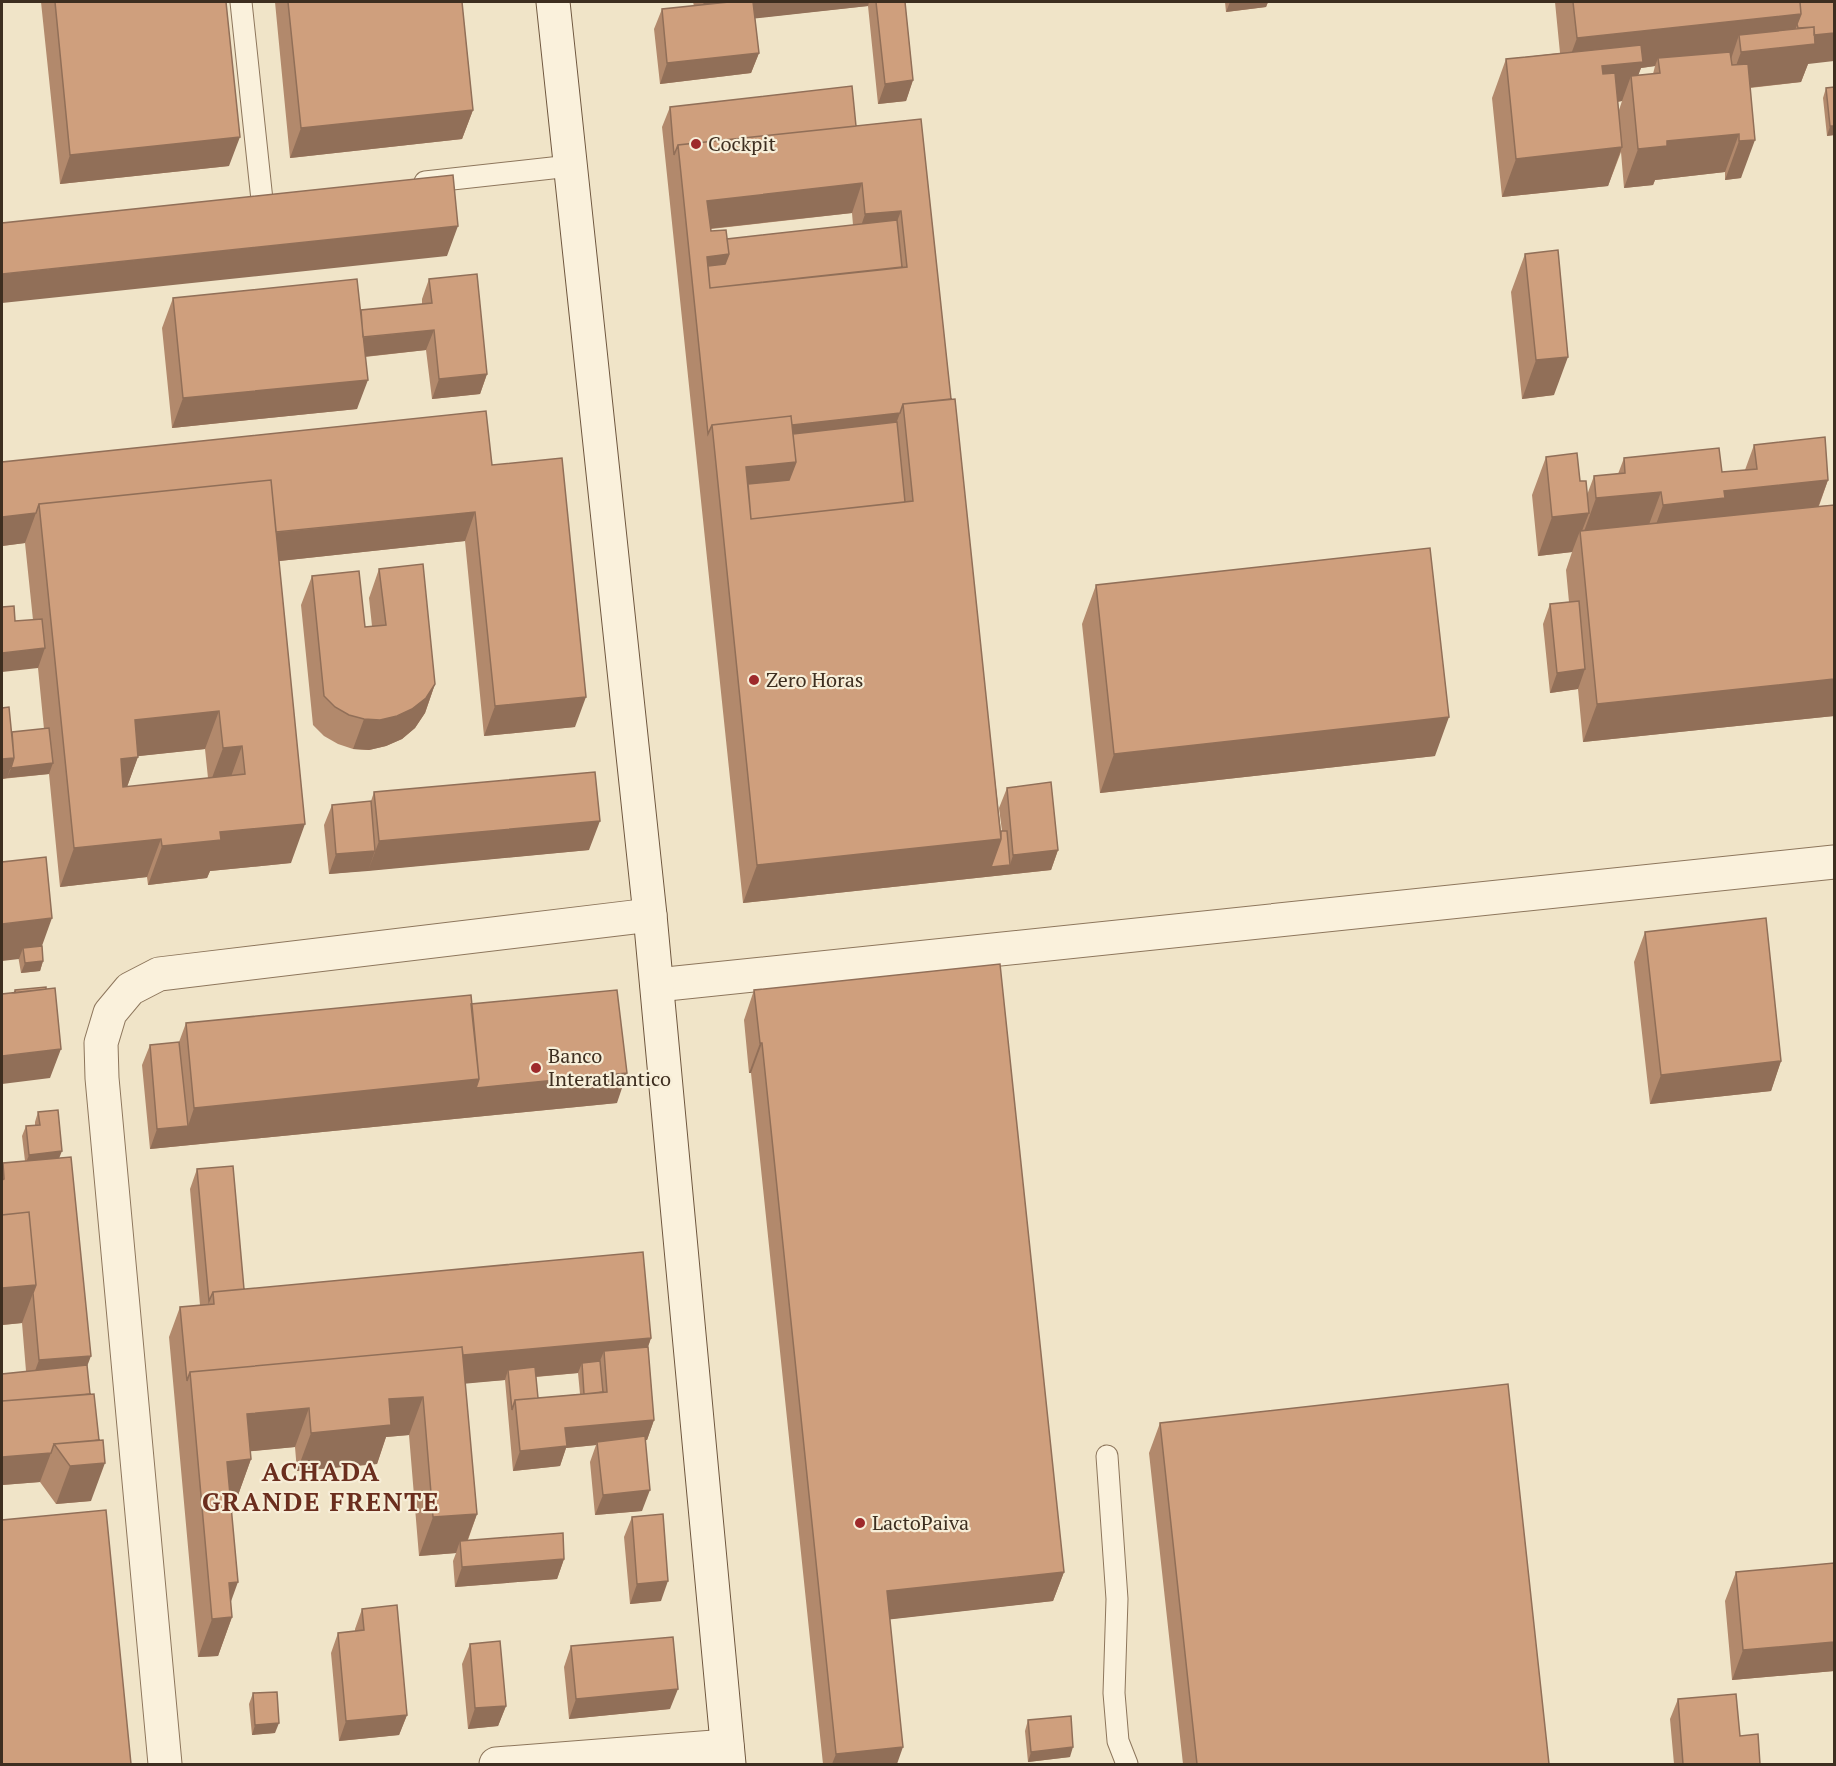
<svg xmlns="http://www.w3.org/2000/svg" width="1836" height="1766" font-family="'PT Serif',serif">
	<style>
		.lines { fill: none; stroke-linecap: round; stroke-linejoin: round }
		.lane-casing { stroke: #8d765c; stroke-width: 23 }
		.street-casing { stroke: #8d765c; stroke-width: 35 }
		.secondary-casing { stroke: #6f573f; stroke-width: 35 }
		.lane { stroke: #faf1dc; stroke-width: 21 }
		.street { stroke: #faf1dc; stroke-width: 33 }
		.secondary { stroke: #faf1dc; stroke-width: 33 }
		.wall { fill: #b2896c; fill-rule: evenodd }
		.shaded-wall { fill: #916f58 }
		.building { fill: #cf9f7d; stroke: #916f58; stroke-width: 1.5; fill-rule: evenodd }
		.poi-dot { fill: #9e2a2b; stroke: #f7eed8; stroke-width: 2 }
		.labels { text-anchor: middle; stroke-width: 4.5; stroke-linejoin: round; paint-order: stroke }
		.poi-label { font-size: 20px; fill: #3d2e20; stroke: #f7eed8; text-anchor: start }
		.district-label { font-size: 26px; font-weight: bold; letter-spacing: 1.5px; fill: #6b2e1e; stroke: #f7eed8 }
	</style>
	<rect width="100%" height="100%" fill="#f0e4c8"/>
	<g class="lines">
		<defs>
			<path id="lane" d="M 241,2 L 262,200
				M 425,182 L 570,166
				M 1107,1456 L 1117,1599 L 1114,1693 L 1118,1741 L 1127,1764"/>
			<path id="street" d="M 657,985 L 1834,862
				M 165,1764 L 102,1078 L 101,1043 L 110,1013 L 130,989 L 159,974 L 650,915
				M 496,1764 L 727,1746"/>
			<path id="secondary" d="M 553,2 L 650,915 L 729,1764"/>
		</defs>
		<use href="#lane" class="lane-casing"/>
		<use href="#street" class="street-casing"/>
		<use href="#secondary" class="secondary-casing"/>
		<use href="#lane" class="lane"/>
		<use href="#street" class="street"/>
		<use href="#secondary" class="secondary"/>
	</g>
	<path class="wall" d="M 41,2 L 226,2 L 229,166 L 60,184 Z
		M 275,2 L 462,2 L 473,110 L 462,139 L 290,158 Z
		M 693,2 L 905,2 L 913,80 L 906,101 L 878,104 L 868,6 L 755,18 L 759,53 L 751,73 L 660,84 L 654,29 L 662,9 L 694,6 Z
		M 1225,2 L 1268,2 L 1266,7 L 1226,12 Z
		M 1555,2 L 1834,2 L 1808,64 L 1801,82 L 1750,88 L 1741,178 L 1725,180 L 1725,172 L 1655,180 L 1653,185 L 1624,188 L 1621,152 L 1608,186 L 1502,197 L 1492,98 L 1506,59 L 1560,53 ZM 1655,66 L 1653,74 L 1638,75 L 1641,68 ZM 1622,101 L 1619,110 L 1618,102 Z
		M 1834,87 L 1834,135 L 1827,136 L 1823,98 L 1826,88 Z
		M 670,107 L 856,126 L 921,119 L 951,399 L 1001,831 L 1002,831 L 999,808 L 1007,788 L 1058,850 L 1051,870 L 743,903 L 662,127 ZM 852,213 L 853,225 L 727,239 L 711,231 L 711,229 Z
		M 1525,254 L 1554,395 L 1522,399 L 1511,292 Z
		M 429,279 L 487,374 L 480,394 L 432,399 L 426,350 L 365,357 L 357,409 L 172,428 L 162,328 L 173,298 L 361,310 L 422,304 L 422,299 Z
		M 1754,445 L 1828,480 L 1819,506 L 1834,505 L 1834,716 L 1583,742 L 1578,689 L 1550,693 L 1543,624 L 1550,604 L 1569,602 L 1566,570 L 1572,552 L 1538,556 L 1532,495 L 1546,457 L 1580,481 L 1587,495 L 1594,476 L 1618,474 L 1624,458 L 1722,472 L 1745,470 Z
		M 2,462 L 492,465 L 575,727 L 484,736 L 465,541 L 279,561 L 291,863 L 210,871 L 207,878 L 148,885 L 147,877 L 60,887 L 49,774 L 2,779 L 12,732 L 44,729 L 38,668 L 15,621 L 33,620 L 25,543 L 2,546 ZM 205,749 L 208,778 L 127,787 L 138,756 Z
		M 379,569 L 435,684 L 425,713 L 415,728 L 402,739 L 386,746 L 369,750 L 353,749 L 338,744 L 324,736 L 313,725 L 301,605 L 312,576 L 365,627 L 372,626 L 369,598 Z
		M 1096,585 L 1435,756 L 1100,793 L 1082,624 Z
		M 374,792 L 589,850 L 329,874 L 324,825 L 332,805 L 371,801 Z
		M 2,862 L 42,946 L 43,961 L 40,971 L 21,973 Z
		M 1645,932 L 1781,1061 L 1771,1091 L 1650,1104 L 1634,962 Z
		M 754,990 L 1064,1572 L 1053,1601 L 890,1619 L 897,1764 L 823,1764 L 751,1073 L 749,1073 L 744,1020 Z
		M 471,1004 L 617,1103 L 150,1149 L 142,1065 L 150,1045 L 179,1042 L 186,1023 Z
		M 38,1112 L 59,1158 L 87,1365 L 91,1501 L 56,1504 L 40,1482 L 2,1485 L 26,1371 L 22,1323 L 2,1325 L 2,1166 L 3,1163 L 25,1161 L 22,1136 L 26,1126 L 35,1125 L 35,1122 Z
		M 197,1169 L 244,1289 L 651,1338 L 648,1347 L 654,1420 L 647,1440 L 645,1440 L 642,1511 L 595,1515 L 590,1462 L 596,1445 L 566,1448 L 560,1466 L 513,1471 L 505,1380 L 465,1383 L 477,1514 L 468,1540 L 564,1559 L 557,1579 L 455,1587 L 453,1561 L 456,1553 L 419,1556 L 409,1435 L 386,1437 L 377,1464 L 297,1471 L 295,1447 L 251,1451 L 251,1459 L 237,1498 L 230,1498 L 230,1603 L 232,1617 L 218,1656 L 198,1657 L 169,1337 L 180,1307 L 200,1305 L 190,1189 ZM 578,1373 L 580,1394 L 538,1398 L 536,1377 Z
		M 1160,1423 L 1549,1764 L 1183,1764 L 1149,1453 Z
		M 632,1517 L 661,1601 L 630,1604 L 624,1537 Z
		M 1834,1563 L 1834,1671 L 1732,1680 L 1725,1601 L 1736,1572 Z
		M 362,1609 L 407,1715 L 399,1735 L 339,1741 L 331,1653 L 338,1633 L 355,1631 L 355,1629 Z
		M 470,1644 L 506,1706 L 498,1726 L 468,1729 L 462,1664 Z
		M 571,1646 L 670,1709 L 569,1719 L 564,1667 Z
		M 253,1693 L 275,1733 L 252,1735 L 249,1704 Z
		M 1678,1699 L 1740,1736 L 1760,1764 L 1674,1764 L 1670,1719 Z
		M 1028,1720 L 1070,1757 L 1028,1762 L 1025,1731 Z"/>
	<path class="shaded-wall" d="M 704,2 L 869,2 L 868,6 L 696,25 Z
		M 1230,2 L 1268,2 L 1266,7 L 1226,12 Z
		M 1801,14 L 1789,47 L 1799,36 L 1834,33 L 1834,61 L 1808,64 L 1801,82 L 1727,90 L 1741,52 L 1739,35 L 1731,59 L 1658,58 L 1655,66 L 1641,68 L 1632,92 L 1631,76 L 1622,101 L 1588,105 L 1563,76 L 1577,38 Z
		M 759,53 L 751,73 L 660,84 L 667,63 Z
		M 913,80 L 906,101 L 878,104 L 885,84 Z
		M 473,110 L 462,139 L 290,158 L 301,128 Z
		M 1830,126 L 1834,126 L 1834,135 L 1827,136 Z
		M 1739,134 L 1725,172 L 1655,180 L 1653,185 L 1624,188 L 1638,149 L 1667,141 Z
		M 240,137 L 229,166 L 60,184 L 70,155 Z
		M 1755,140 L 1741,178 L 1725,180 L 1739,141 Z
		M 1622,147 L 1608,186 L 1502,197 L 1516,159 Z
		M 862,183 L 852,213 L 697,230 L 707,201 Z
		M 901,211 L 890,240 L 855,244 L 865,214 Z
		M 458,226 L 447,256 L 2,303 L 2,274 Z
		M 729,254 L 718,284 L 706,285 L 707,257 Z
		M 434,330 L 426,350 L 352,358 L 359,338 Z
		M 1568,357 L 1554,395 L 1522,399 L 1536,360 Z
		M 487,374 L 480,394 L 432,399 L 439,379 Z
		M 368,380 L 357,409 L 172,428 L 183,398 Z
		M 900,413 L 889,443 L 713,433 Z
		M 796,462 L 782,500 L 741,504 L 746,467 Z
		M 1828,480 L 1814,518 L 1649,544 L 1663,505 L 1724,491 Z
		M 1661,492 L 1647,530 L 1582,537 L 1596,498 Z
		M 475,512 L 465,541 L 261,563 L 272,533 Z
		M 36,513 L 25,543 L 2,546 L 2,517 Z
		M 1589,513 L 1580,536 L 1580,531 L 1572,552 L 1538,556 L 1552,517 Z
		M 45,648 L 38,668 L 2,672 L 2,653 Z
		M 1585,669 L 1578,689 L 1550,693 L 1557,673 Z
		M 1834,679 L 1834,716 L 1583,742 L 1597,704 Z
		M 435,684 L 425,713 L 415,728 L 402,739 L 386,746 L 369,750 L 353,749 L 364,719 Z
		M 586,697 L 575,727 L 484,736 L 495,706 Z
		M 219,711 L 205,749 L 121,758 L 135,720 Z
		M 1449,717 L 1435,756 L 1100,793 L 1114,754 Z
		M 242,746 L 228,785 L 209,786 L 223,748 Z
		M 138,757 L 124,795 L 121,759 Z
		M 14,758 L 7,778 L 2,779 L 2,759 Z
		M 53,763 L 49,774 L 7,778 L 11,768 Z
		M 600,821 L 589,850 L 368,871 L 379,841 Z
		M 305,824 L 291,863 L 210,871 L 207,878 L 148,885 L 162,846 L 220,832 Z
		M 161,839 L 147,877 L 60,887 L 74,848 Z
		M 1001,839 L 1010,865 L 1013,855 L 1058,850 L 1051,870 L 743,903 L 757,865 Z
		M 375,851 L 368,871 L 329,874 L 336,854 Z
		M 52,918 L 38,957 L 23,948 L 19,959 L 2,961 L 2,924 Z
		M 43,961 L 40,971 L 21,973 L 25,963 Z
		M 760,1043 L 762,1043 L 751,1073 L 749,1073 Z
		M 61,1049 L 50,1078 L 2,1084 L 2,1056 Z
		M 1781,1061 L 1771,1091 L 1650,1104 L 1661,1075 Z
		M 627,1073 L 617,1103 L 150,1149 L 157,1129 L 188,1126 L 194,1108 L 479,1079 Z
		M 62,1151 L 58,1161 L 25,1165 L 29,1155 Z
		M 36,1285 L 22,1323 L 2,1325 L 2,1288 Z
		M 651,1338 L 641,1367 L 604,1351 L 596,1371 L 582,1363 L 578,1373 L 509,1379 L 508,1370 L 505,1380 L 193,1409 L 191,1380 Z
		M 91,1356 L 80,1385 L 28,1390 L 39,1360 Z
		M 423,1397 L 409,1435 L 386,1437 L 377,1464 L 297,1471 L 311,1433 L 389,1399 Z
		M 309,1408 L 295,1447 L 233,1453 L 247,1414 Z
		M 654,1420 L 647,1440 L 598,1445 L 597,1442 L 596,1445 L 566,1448 L 560,1466 L 513,1471 L 520,1451 L 565,1428 Z
		M 51,1453 L 40,1482 L 2,1485 L 2,1457 Z
		M 251,1459 L 237,1498 L 213,1500 L 227,1462 Z
		M 105,1463 L 91,1501 L 56,1504 L 70,1466 Z
		M 650,1490 L 642,1511 L 595,1515 L 603,1495 Z
		M 477,1514 L 463,1552 L 460,1541 L 456,1553 L 419,1556 L 433,1517 Z
		M 564,1559 L 557,1579 L 455,1587 L 462,1567 Z
		M 1064,1572 L 1053,1601 L 876,1621 L 887,1591 Z
		M 668,1581 L 661,1601 L 630,1604 L 637,1584 Z
		M 238,1582 L 225,1618 L 232,1617 L 218,1656 L 198,1657 L 212,1619 L 229,1583 Z
		M 1834,1642 L 1834,1671 L 1732,1680 L 1743,1650 Z
		M 678,1689 L 670,1709 L 569,1719 L 576,1699 Z
		M 506,1706 L 498,1726 L 468,1729 L 475,1708 Z
		M 407,1715 L 399,1735 L 339,1741 L 346,1721 Z
		M 279,1723 L 275,1733 L 252,1735 L 255,1725 Z
		M 903,1747 L 897,1764 L 832,1764 L 836,1754 Z
		M 1073,1747 L 1070,1757 L 1028,1762 L 1031,1752 Z"/>
	<path class="building" d="M 55,2 L 226,2 L 240,137 L 70,155 Z
		M 288,2 L 462,2 L 473,110 L 301,128 Z
		M 729,2 L 753,2 L 759,53 L 667,63 L 662,9 Z
		M 876,2 L 905,2 L 913,80 L 885,84 Z
		M 1573,2 L 1800,2 L 1801,14 L 1577,38 Z
		M 1800,2 L 1834,2 L 1834,33 L 1814,35 L 1814,27 L 1798,28 L 1797,24 L 1801,14 Z
		M 1814,27 L 1815,44 L 1741,52 L 1739,35 Z
		M 1641,45 L 1643,62 L 1602,66 L 1603,74 L 1615,73 L 1622,147 L 1516,159 L 1506,59 Z
		M 1730,52 L 1732,65 L 1748,64 L 1755,140 L 1739,141 L 1739,134 L 1667,141 L 1667,146 L 1638,149 L 1631,76 L 1660,73 L 1658,58 Z
		M 852,86 L 856,126 L 678,145 L 674,155 L 670,107 Z
		M 1834,87 L 1834,126 L 1830,126 L 1826,88 Z
		M 921,119 L 951,399 L 903,404 L 900,413 L 792,425 L 791,416 L 712,425 L 708,434 L 678,145 ZM 862,183 L 865,214 L 901,211 L 907,267 L 710,288 L 707,257 L 729,254 L 726,230 L 711,231 L 707,201 Z
		M 453,175 L 458,226 L 2,274 L 2,223 Z
		M 897,220 L 902,267 L 710,288 L 708,266 L 725,264 L 729,254 L 727,239 Z
		M 1558,250 L 1568,357 L 1536,360 L 1525,254 Z
		M 477,274 L 487,374 L 439,379 L 434,330 L 363,337 L 361,310 L 432,303 L 429,279 Z
		M 357,279 L 368,380 L 183,398 L 173,298 Z
		M 955,399 L 1001,839 L 757,865 L 712,425 L 791,416 L 796,462 L 746,467 L 751,519 L 913,501 L 903,404 Z
		M 486,411 L 492,465 L 562,458 L 586,697 L 495,706 L 475,512 L 276,532 L 271,480 L 39,504 L 36,513 L 2,517 L 2,462 Z
		M 897,422 L 905,502 L 751,519 L 748,484 L 789,480 L 796,462 L 793,434 Z
		M 1825,437 L 1828,480 L 1724,491 L 1725,498 L 1663,505 L 1661,492 L 1596,498 L 1594,476 L 1625,473 L 1624,458 L 1719,448 L 1722,472 L 1757,469 L 1754,445 Z
		M 1577,453 L 1580,481 L 1586,481 L 1589,513 L 1552,517 L 1546,457 Z
		M 271,480 L 305,824 L 220,832 L 221,840 L 162,846 L 161,839 L 74,848 L 39,504 ZM 219,711 L 223,748 L 242,746 L 245,774 L 123,787 L 121,759 L 138,757 L 135,720 Z
		M 1834,505 L 1834,679 L 1597,704 L 1580,531 Z
		M 1430,548 L 1449,717 L 1114,754 L 1096,585 Z
		M 423,564 L 435,684 L 426,698 L 412,709 L 397,716 L 380,720 L 364,719 L 349,715 L 335,707 L 324,696 L 312,576 L 359,571 L 365,627 L 386,625 L 379,569 Z
		M 1579,601 L 1585,669 L 1557,673 L 1550,604 Z
		M 14,606 L 15,621 L 42,619 L 45,648 L 2,653 L 2,607 Z
		M 9,707 L 14,758 L 2,759 L 2,708 Z
		M 49,728 L 53,763 L 11,768 L 14,758 L 12,732 Z
		M 595,772 L 600,821 L 379,841 L 374,792 Z
		M 1051,782 L 1058,850 L 1013,855 L 1007,788 Z
		M 371,801 L 375,851 L 336,854 L 332,805 Z
		M 1001,831 L 1007,831 L 1010,865 L 991,867 L 1001,839 Z
		M 46,857 L 52,918 L 2,924 L 2,862 Z
		M 1766,918 L 1781,1061 L 1661,1075 L 1645,932 Z
		M 42,946 L 43,961 L 25,963 L 23,948 Z
		M 1000,964 L 1064,1572 L 887,1591 L 903,1747 L 836,1754 L 762,1043 L 760,1043 L 754,990 Z
		M 46,987 L 46,989 L 15,993 L 15,990 Z
		M 55,988 L 61,1049 L 2,1056 L 2,994 Z
		M 617,990 L 627,1073 L 476,1088 L 479,1079 L 471,1004 Z
		M 471,995 L 479,1079 L 194,1108 L 186,1023 Z
		M 179,1042 L 188,1126 L 157,1129 L 150,1045 Z
		M 58,1110 L 62,1151 L 29,1155 L 26,1126 L 40,1125 L 38,1112 Z
		M 71,1157 L 91,1356 L 39,1360 L 33,1293 L 36,1285 L 29,1212 L 2,1215 L 2,1180 L 4,1179 L 3,1163 Z
		M 233,1166 L 244,1289 L 213,1292 L 209,1301 L 197,1169 Z
		M 29,1212 L 36,1285 L 2,1288 L 2,1215 Z
		M 643,1252 L 651,1338 L 463,1355 L 462,1347 L 190,1372 L 187,1381 L 180,1307 L 214,1304 L 213,1292 Z
		M 462,1347 L 477,1514 L 433,1517 L 423,1397 L 389,1399 L 391,1425 L 311,1433 L 309,1408 L 247,1414 L 251,1459 L 227,1462 L 238,1582 L 229,1583 L 232,1617 L 212,1619 L 190,1372 Z
		M 648,1347 L 654,1420 L 565,1428 L 567,1446 L 520,1451 L 515,1400 L 607,1392 L 604,1351 Z
		M 600,1361 L 603,1392 L 584,1394 L 582,1363 Z
		M 87,1365 L 90,1394 L 2,1401 L 2,1374 Z
		M 535,1367 L 538,1398 L 515,1400 L 512,1410 L 508,1370 Z
		M 1508,1384 L 1549,1764 L 1197,1764 L 1160,1423 Z
		M 94,1394 L 99,1440 L 54,1444 L 51,1453 L 2,1457 L 2,1401 Z
		M 645,1436 L 650,1490 L 603,1495 L 597,1442 Z
		M 103,1440 L 105,1463 L 70,1466 L 54,1444 Z
		M 106,1510 L 131,1764 L 2,1764 L 2,1520 Z
		M 663,1514 L 668,1581 L 637,1584 L 632,1517 Z
		M 563,1533 L 564,1559 L 462,1567 L 460,1541 Z
		M 1834,1563 L 1834,1642 L 1743,1650 L 1736,1572 Z
		M 397,1605 L 407,1715 L 346,1721 L 338,1633 L 364,1630 L 362,1609 Z
		M 673,1637 L 678,1689 L 576,1699 L 571,1646 Z
		M 500,1641 L 506,1706 L 475,1708 L 470,1644 Z
		M 277,1692 L 279,1723 L 255,1725 L 253,1693 Z
		M 1736,1694 L 1740,1736 L 1758,1734 L 1760,1764 L 1683,1764 L 1678,1699 Z
		M 1071,1716 L 1073,1747 L 1031,1752 L 1028,1720 Z"/>
	<g class="poi-dot">
		<circle cx="696" cy="144" r="6"/>
		<circle cx="754" cy="680" r="6"/>
		<circle cx="536" cy="1068" r="6"/>
		<circle cx="860" cy="1523" r="6"/>
	</g>
	<g class="labels">
		<g class="poi-label">
			<text x="708" y="151">Cockpit</text>
			<text x="766" y="687">Zero Horas</text>
			<text x="548" y="1063">Banco<tspan x="548" dy="23">Interatlantico</tspan></text>
			<text x="872" y="1530">LactoPaiva</text>
		</g>
		<g class="district-label">
			<text x="321" y="1481">ACHADA<tspan x="321" dy="30">GRANDE FRENTE</tspan></text>
		</g>
	</g>
	<rect width="1836" height="1766" fill="none" stroke="#3d2e20" stroke-width="6"/>
</svg>
